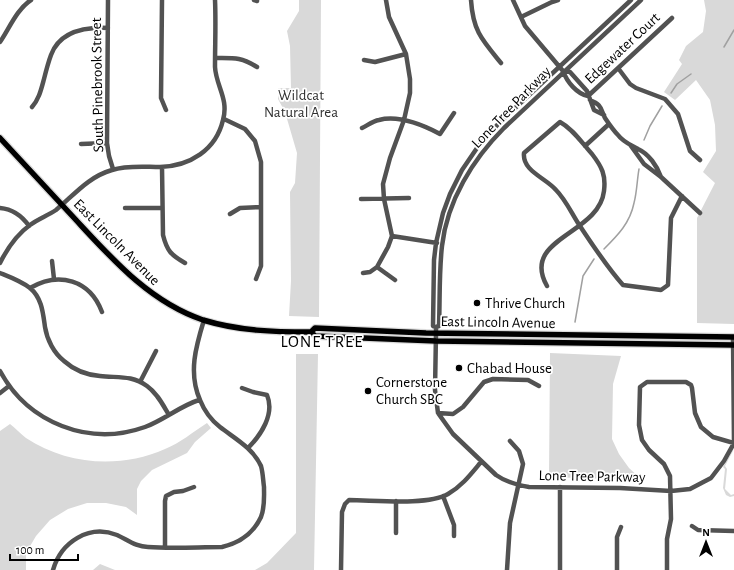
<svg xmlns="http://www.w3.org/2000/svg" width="734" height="570" font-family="'Alegreya Sans',sans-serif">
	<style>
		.green { fill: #d9d9d9 }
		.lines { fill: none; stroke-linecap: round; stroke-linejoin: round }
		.stream { stroke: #a0a0a0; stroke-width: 1.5 }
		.major-casing { stroke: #dbdbdb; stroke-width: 8 }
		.minor { stroke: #525252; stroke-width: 4.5 }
		.major { stroke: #000; stroke-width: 5.5 }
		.poi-dot { fill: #000; stroke: #fff; stroke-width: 1.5 }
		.labels { text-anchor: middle; stroke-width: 3.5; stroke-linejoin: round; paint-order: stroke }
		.street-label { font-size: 15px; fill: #000; stroke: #fff }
		.park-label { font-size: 15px; fill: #303030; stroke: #fff }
		.poi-label { font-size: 15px; fill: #000; stroke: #fff; text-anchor: start }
		.quarter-label { font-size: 17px; letter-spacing: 1px; fill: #000; stroke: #fff }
	</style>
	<rect width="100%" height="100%" fill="#fff"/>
	<path class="green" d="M 299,0 L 321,0 L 319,317 L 289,316 L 291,281 L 290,192 L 295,183 L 297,153 L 285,112 L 278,99 L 278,88 L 291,88 L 290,46 L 287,31 L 299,11 Z
		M 704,0 L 734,0 L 734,324 L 697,323 L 697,218 L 715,183 L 703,172 L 716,151 L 715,125 L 710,100 L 696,80 L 675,100 L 664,92 L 682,64 L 679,60 L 686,46 L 703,32 L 706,11 Z
		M 550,353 L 621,356 L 613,384 L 612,439 L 619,454 L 629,468 L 640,478 L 638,480 L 549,477 Z
		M 296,354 L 318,354 L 314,570 L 255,570 L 267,563 L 296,533 Z
		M 207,423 L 211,428 L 195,442 L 187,453 L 152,470 L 141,481 L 137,489 L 137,515 L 126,507 L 106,503 L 87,503 L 68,509 L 50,520 L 36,536 L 26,553 L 26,570 L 0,570 L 0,431 L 10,424 C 15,428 21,434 26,438 C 67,465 120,469 165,449 C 180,443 193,432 207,423 Z
		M 734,442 L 733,451 L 725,466 L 727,469 L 725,489 L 731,495 L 734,494 L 734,496 L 730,497 L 726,495 L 723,488 L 725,469 L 723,467 L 733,450 Z
		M 100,564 L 115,570 L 93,570 Z"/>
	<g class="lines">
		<path class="stream" d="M 724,47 L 734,30
			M 671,93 L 677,84 L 691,74
			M 644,140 L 650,126 L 662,106
			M 604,249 C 618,235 630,223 634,203 C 637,192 637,180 639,169
			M 575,322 L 583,276 L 594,259"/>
		<defs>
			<path id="major" d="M 0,138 C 25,165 51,193 76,220 C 113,260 150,302 203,320 C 239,331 274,332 311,332 L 315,336 L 436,341 L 734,345
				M 311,332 L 315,328 L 426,333 L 734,337"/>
		</defs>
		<use href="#major" class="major-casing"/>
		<path class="minor" d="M 108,0 L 107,143 L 109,156 L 113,169
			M 162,0 L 161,98 L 166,110
			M 254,0 L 257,1
			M 471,0 C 473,31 482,40 501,63
			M 513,0 L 525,26 L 563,71 C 567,82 577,94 588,96
			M 631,0 L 499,123 L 477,148 L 462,170 L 450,194 L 443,213 L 436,243 L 434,260 L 433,326 L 436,327 L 436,333 L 435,390 L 438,413 L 453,434 L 496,475 C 506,482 516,485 529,487 L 620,488 L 671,491 L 690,489 L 711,478 L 724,461 L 734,443 L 733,337
			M 521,17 L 552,2 L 558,0
			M 0,42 C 9,29 17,9 31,0
			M 216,58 C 234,58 241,57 257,67
			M 364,60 L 375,62 L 406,54
			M 618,68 L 630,84 L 636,88 L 665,99 L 678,114 L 690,151 L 700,160
			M 563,71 L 570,72 L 587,91 L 594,110 L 604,115
			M 588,96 L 672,18
			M 590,100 C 602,105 600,108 605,118 C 609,124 613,130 618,135 C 623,142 631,145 638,149 C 649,154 657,166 661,177
			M 32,107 C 39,99 41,90 44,79 C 46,71 48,63 51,55 C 60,31 85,27 108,28
			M 224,119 L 245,129 L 255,141 L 261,162 L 261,266 L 256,279
			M 362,128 C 368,125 373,121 379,120 C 398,115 423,125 440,134 L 454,113
			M 81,144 L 107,143
			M 585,146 L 609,124
			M 631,146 L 644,164 L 661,177 L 700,213
			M 162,167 L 163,235 C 167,251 171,255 185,263
			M 361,199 L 409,198
			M 0,208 C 12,209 22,216 29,226
			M 125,208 L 162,208
			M 230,214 L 240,208 L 260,207
			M 392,236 L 437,243
			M 52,261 L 54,279
			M 0,263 C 7,249 16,235 30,225 C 38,219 47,216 56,210 C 74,195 88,177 112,170 C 127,165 145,167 160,167 C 190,166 216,150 223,120 C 229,99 216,86 215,67 C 215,45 216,22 215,0
			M 377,267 L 395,280
			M 0,273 C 10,277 21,281 30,288 C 42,298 43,313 45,327 C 47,340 54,353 64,361 C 74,370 87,375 100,376 C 118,378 132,375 147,386 C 157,393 163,405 169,415
			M 363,273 L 370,272 L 377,267 L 388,247 L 392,236 L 384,199 L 383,184 L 390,158 L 404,120 L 410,93 L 410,79 L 406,54 L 389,17 L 386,0
			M 547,286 C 520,238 599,235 604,191 C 606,175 602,167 592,154 C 582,143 573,129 560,122 L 524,153 C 522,171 546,178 556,190 C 565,199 571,212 578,223 C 592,244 606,266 623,285 L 661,290 L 668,285 L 671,218 L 682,196
			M 30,288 C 59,271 90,280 102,312
			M 436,327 L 439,326 C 440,300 439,272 442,246 C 447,201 473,159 504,128 L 641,0
			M 0,371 C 28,423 89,447 145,427 C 164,420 180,406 199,400
			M 140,382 L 156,351
			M 242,388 L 253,392 L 267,395 C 275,414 261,435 248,448
			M 0,393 L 9,386
			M 438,413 L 453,414 L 463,407 L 484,382 L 493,379 L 528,380 L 539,386
			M 443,496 L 454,525 L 454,536
			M 396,501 L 396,533
			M 692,526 L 698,530 L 734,531
			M 165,547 L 165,501 L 166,496 L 174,492 L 183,491 L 194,487
			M 53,570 C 61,542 89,524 117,535 C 128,540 136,547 148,547 C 173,549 198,547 222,547 C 240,543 253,534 261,517 C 265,507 264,497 264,487 C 263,480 263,473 261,466 C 253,448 234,438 220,427 C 211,420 204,410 200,400 C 188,373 196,346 204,320
			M 341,570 L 342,512 L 345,504 L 349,500 C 374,500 427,506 448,494 C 462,486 471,474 481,462
			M 507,570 L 510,523 L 523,464 L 519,451 L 510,441
			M 560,570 L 560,487
			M 617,570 L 617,537 L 621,527
			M 667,570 L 667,539 L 671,519 L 670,476 L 664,464 L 649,450 L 642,440 L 639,425 L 640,387 L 647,382 L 686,382 L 691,385 L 692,388 L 695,413 L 701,427 L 713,437 L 734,443"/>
		<use href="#major" class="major"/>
	</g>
	<g class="poi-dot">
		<circle cx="477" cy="303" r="4"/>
		<circle cx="459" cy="368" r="4"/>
		<circle cx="368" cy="391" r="4"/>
	</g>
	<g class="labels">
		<g class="street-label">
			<text transform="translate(622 48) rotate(-43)" y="5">Edgewater Court</text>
			<text transform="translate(97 85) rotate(-91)" y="5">South Pinebrook Street</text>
			<text transform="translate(511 107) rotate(-46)" y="5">Lone Tree Parkway</text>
			<text transform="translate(117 242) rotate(45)" y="5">East Lincoln Avenue</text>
			<text transform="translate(498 322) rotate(1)" y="5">East Lincoln Avenue</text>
			<text transform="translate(592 476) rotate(1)" y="5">Lone Tree Parkway</text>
		</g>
		<g class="park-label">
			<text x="301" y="100">Wildcat<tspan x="301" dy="17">Natural Area</tspan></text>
		</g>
		<g class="poi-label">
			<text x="485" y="308">Thrive Church</text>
			<text x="467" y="373">Chabad House</text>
			<text x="376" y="387">Cornerstone<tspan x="376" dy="17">Church SBC</tspan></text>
		</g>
		<g class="quarter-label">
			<text x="322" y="347">LONE TREE</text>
		</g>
	</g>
	<g transform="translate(706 542)" stroke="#ffffff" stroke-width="3" paint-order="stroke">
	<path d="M0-3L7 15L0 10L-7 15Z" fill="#000000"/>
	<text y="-6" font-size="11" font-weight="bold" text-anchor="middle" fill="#000000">N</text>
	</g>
	<path d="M10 554v6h68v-6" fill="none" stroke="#000000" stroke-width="2"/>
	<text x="16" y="554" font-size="12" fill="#000000" stroke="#ffffff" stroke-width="3" paint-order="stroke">100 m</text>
</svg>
